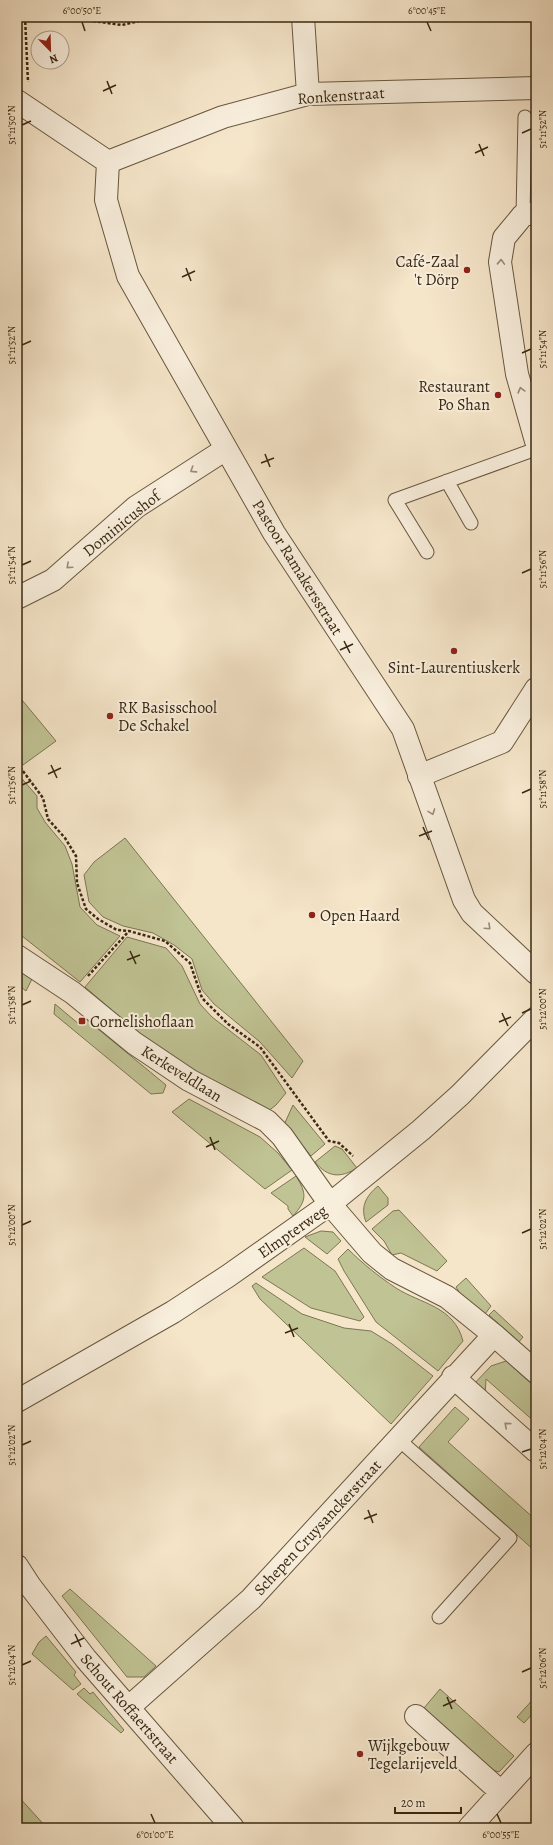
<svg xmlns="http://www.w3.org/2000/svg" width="553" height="1845" font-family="Alegreya,serif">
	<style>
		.green { fill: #c0c394; stroke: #7c7652 }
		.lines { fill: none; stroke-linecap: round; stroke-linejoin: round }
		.service-casing { stroke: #67573f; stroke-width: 15 }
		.minor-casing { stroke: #67573f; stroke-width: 24 }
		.tertiary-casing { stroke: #67573f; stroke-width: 24 }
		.path { stroke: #382811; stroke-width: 2.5; stroke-dasharray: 3 2; stroke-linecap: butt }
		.service { stroke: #f8eedc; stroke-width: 13 }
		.minor { stroke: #f8eedc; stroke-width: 22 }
		.tertiary { stroke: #f8eedc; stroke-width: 22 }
		.oneway { stroke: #988b76 }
		.ticks { fill: none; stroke: #382811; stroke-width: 1.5 }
		.poi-dot { fill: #8f2418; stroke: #f8eedc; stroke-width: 1.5 }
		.labels { text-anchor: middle; stroke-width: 4; stroke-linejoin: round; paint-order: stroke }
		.street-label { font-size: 16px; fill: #382811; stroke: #f8eedc }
		.poi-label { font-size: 16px; fill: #382811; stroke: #f8eedc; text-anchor: start }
		.neatline { fill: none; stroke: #382811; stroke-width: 1.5 }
		.ticks-label { font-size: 10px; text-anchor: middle; fill: #382811 }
	</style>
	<rect width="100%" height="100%" fill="#f5e5c9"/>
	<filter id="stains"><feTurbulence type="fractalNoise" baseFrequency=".005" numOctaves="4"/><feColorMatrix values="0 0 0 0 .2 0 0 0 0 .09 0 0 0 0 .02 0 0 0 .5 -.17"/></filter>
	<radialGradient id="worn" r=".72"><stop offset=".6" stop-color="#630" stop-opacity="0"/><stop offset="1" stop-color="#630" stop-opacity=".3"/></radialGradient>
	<path class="green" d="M 17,694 L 56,741 L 23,765 L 17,755 Z
		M 17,773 L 37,796 L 37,808 L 45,822 L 65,846 L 72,864 L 80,907 L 97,925 L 120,936 L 80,982 L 17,932 Z
		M 125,838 L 303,1061 L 292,1078 L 260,1042 L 214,1004 L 202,990 L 192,959 L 174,945 L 153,933 L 123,926 L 103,917 L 89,902 L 84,875 L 94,862 Z
		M 127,937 L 166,948 L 182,966 L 200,1004 L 212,1017 L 261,1055 L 286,1093 L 276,1105 L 267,1112 L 162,1053 L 85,987 Z
		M 17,963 L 33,977 L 26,991 L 17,984 Z
		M 55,1004 L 80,1025 L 86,1019 L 166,1085 L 163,1093 L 151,1094 L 54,1014 Z
		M 189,1099 L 260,1137 L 278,1153 L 292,1170 L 265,1189 L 172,1112 Z
		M 293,1105 L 325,1144 L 311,1156 L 298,1140 L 283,1127 Z
		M 335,1146 L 342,1149 L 357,1168 C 341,1178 328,1178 315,1162 Z
		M 296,1176 C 307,1194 307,1200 293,1216 L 288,1209 L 288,1206 L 271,1193 Z
		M 378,1186 L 388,1198 L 388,1205 L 366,1222 C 360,1207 366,1196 378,1186 Z
		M 399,1210 L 447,1261 L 437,1271 L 401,1253 L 392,1255 L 384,1241 L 372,1229 L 393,1211 Z
		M 321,1231 L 333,1232 L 341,1241 L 327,1254 L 305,1237 Z
		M 304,1248 L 335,1271 L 364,1317 L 360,1321 L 311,1308 L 262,1277 Z
		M 348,1249 C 362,1263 378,1276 396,1288 C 421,1304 454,1306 463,1341 L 438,1371 L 376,1322 L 344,1271 L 338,1259 Z
		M 466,1278 L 491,1306 L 485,1314 L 463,1298 L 456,1287 Z
		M 256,1283 L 302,1314 L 344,1328 L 371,1331 L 392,1344 L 433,1376 L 391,1424 L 260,1299 L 252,1286 Z
		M 494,1310 L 523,1337 L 519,1342 L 489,1315 Z
		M 506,1361 L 536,1388 L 536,1423 L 486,1379 L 485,1397 L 472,1386 L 491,1366 Z
		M 455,1407 L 469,1419 L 448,1442 L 536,1520 L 536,1552 L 419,1447 Z
		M 70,1589 L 156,1666 L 144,1677 L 127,1677 L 62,1596 Z
		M 46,1636 L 76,1672 L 74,1675 L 81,1684 L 73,1690 L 32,1654 L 39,1642 Z
		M 84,1688 L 90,1694 L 93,1692 L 124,1730 L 121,1733 L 77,1694 Z
		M 440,1689 L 514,1756 L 499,1772 L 493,1770 L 424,1708 Z
		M 536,1696 L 536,1710 L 524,1723 L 517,1717 Z
		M 17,1795 L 47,1828 L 17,1828 Z"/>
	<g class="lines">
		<defs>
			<path id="service" d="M 523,215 L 525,117
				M 447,481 L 471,523
				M 427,552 L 395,500 L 536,449
				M 398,1439 L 510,1538 L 439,1617"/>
			<path id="minor" d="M 303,17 L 308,94
				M 17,101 L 108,162
				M 108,162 L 106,200 L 128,276 L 274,533 L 403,729 L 464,900 L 472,913 L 536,973
				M 108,162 L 223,117 L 308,94 L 536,88
				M 536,213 L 523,215 L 504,238 L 500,262 L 517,374 L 536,441
				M 17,598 L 53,580 L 136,507 L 226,449
				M 419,776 L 502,742 L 536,689
				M 17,956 L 73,993 L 134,1043 L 189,1080 L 267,1121 L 282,1136 L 330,1204 L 372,1253 L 392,1269 L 447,1297 L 494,1335 L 536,1372
				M 453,1377 L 536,1451
				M 17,1566 L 30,1586 L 86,1659 L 233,1828
				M 129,1707 L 251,1599 L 494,1335
				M 416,1716 L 501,1792
				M 469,1828 L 536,1754"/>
			<path id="tertiary" d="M 17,1401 L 173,1312 L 228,1276 L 330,1204 L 421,1130 L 460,1095 L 536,1018"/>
		</defs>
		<use href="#service" class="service-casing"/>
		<use href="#minor" class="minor-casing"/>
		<use href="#tertiary" class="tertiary-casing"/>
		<path class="path" d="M 25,17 L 28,82
			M 63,17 L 122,25 L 156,17
			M 17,763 L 43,798 L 48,819 L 65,838 L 76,856 L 77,883 L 86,909 L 98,919 L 117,930 L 129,931 L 165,941 L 190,963 L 202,998 L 228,1024 L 260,1047 L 329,1141 L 339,1143 L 353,1156
			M 88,976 L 129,931"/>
		<use href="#service" class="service"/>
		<use href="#minor" class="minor"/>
		<use href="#tertiary" class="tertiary"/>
	</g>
	<defs><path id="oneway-chevron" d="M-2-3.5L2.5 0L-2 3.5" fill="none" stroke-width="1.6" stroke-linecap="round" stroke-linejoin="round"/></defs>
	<g class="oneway">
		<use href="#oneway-chevron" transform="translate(501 262) rotate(-88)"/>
		<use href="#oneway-chevron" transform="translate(521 390) rotate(-105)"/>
		<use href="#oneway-chevron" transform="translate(193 470) rotate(147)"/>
		<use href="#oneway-chevron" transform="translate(69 566) rotate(138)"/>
		<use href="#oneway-chevron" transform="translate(432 812) rotate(70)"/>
		<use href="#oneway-chevron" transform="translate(488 927) rotate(43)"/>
		<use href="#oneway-chevron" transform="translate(507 1425) rotate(-139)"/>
	</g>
	<path class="ticks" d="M 82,22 L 85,31M 427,22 L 431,31M 107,81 L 112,94M 103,91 L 116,85M 22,125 L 31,121M 522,133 L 531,129M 479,144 L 484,156M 475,153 L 488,147M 186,268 L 191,281M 182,277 L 195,271M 22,345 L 31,341M 522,353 L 531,349M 265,454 L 270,467M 261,463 L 274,458M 22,565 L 31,561M 522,573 L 531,569M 344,641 L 350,653M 340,650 L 353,644M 51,765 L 57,778M 48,774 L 61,768M 22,785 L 31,781M 522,793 L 531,789M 423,827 L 429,840M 419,836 L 432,831M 130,951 L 136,964M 127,960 L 140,955M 22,1005 L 31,1001M 502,1013 L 508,1026M 522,1013 L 531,1009M 499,1022 L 511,1017M 210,1137 L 215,1150M 206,1147 L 219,1141M 22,1225 L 31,1221M 522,1233 L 531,1229M 289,1324 L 294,1337M 285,1333 L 298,1328M 22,1445 L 31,1441M 522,1452 L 531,1449M 368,1510 L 373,1523M 364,1519 L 377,1514M 75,1634 L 81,1647M 71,1644 L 84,1638M 22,1665 L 31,1661M 522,1672 L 531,1668M 447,1697 L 452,1709M 443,1706 L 456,1700M 151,1814 L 155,1823M 497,1814 L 501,1823"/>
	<g class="poi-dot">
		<circle cx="467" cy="270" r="4"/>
		<circle cx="498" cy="395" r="4"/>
		<circle cx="454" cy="651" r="4"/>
		<circle cx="110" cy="716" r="4"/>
		<circle cx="312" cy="915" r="4"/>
		<rect x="78" y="1017" width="8" height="8" rx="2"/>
		<circle cx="360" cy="1754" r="4"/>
	</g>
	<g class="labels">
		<g class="street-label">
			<text transform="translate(341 95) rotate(-4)" y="6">Ronkenstraat</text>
			<text transform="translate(121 523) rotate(-39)" y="6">Dominicushof</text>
			<text transform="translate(298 567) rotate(58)" y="6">Pastoor Ramakersstraat</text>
			<text transform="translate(182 1073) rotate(32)" y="6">Kerkeveldlaan</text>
			<text transform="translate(292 1231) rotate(-35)" y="6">Elmpterweg</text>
			<text transform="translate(317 1527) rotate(-47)" y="6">Schepen Cruysanckerstraat</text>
			<text transform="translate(130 1708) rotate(49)" y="6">Schout Roffaertstraat</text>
		</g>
		<g class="poi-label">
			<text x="459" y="267" text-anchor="end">Café-Zaal<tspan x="459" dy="18">'t Dörp</tspan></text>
			<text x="490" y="392" text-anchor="end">Restaurant<tspan x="490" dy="18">Po Shan</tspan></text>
			<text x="454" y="673" text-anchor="middle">Sint-Laurentiuskerk</text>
			<text x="118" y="713">RK Basisschool<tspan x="118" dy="18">De Schakel</tspan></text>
			<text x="320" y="921">Open Haard</text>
			<text x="90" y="1027">Cornelishoflaan</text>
			<text x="368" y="1751">Wijkgebouw<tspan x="368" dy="18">Tegelarijeveld</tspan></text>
		</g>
	</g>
	<rect width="553" height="1845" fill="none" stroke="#f5e5c9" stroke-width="44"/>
	<g transform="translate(50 50) rotate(157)"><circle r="19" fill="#f8eedc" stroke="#ab9f8b"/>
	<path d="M0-3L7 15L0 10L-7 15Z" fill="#8f2418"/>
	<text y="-6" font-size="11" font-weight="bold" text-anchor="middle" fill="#382811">N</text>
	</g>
	<path d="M395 1807v6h66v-6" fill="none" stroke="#382811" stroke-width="2"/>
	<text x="401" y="1807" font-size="12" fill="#382811" stroke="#f8eedc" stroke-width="3" paint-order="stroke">20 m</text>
	<rect x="22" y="22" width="509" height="1801" class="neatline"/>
	<g class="ticks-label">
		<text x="82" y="14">6°00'50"E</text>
		<text x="427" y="14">6°00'45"E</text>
		<text transform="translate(11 125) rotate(-90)" y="4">51°11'50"N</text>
		<text transform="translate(542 129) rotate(-90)" y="4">51°11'52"N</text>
		<text transform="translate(11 345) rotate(-90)" y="4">51°11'52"N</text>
		<text transform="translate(542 349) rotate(-90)" y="4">51°11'54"N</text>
		<text transform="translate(11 565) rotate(-90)" y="4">51°11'54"N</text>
		<text transform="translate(542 569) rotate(-90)" y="4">51°11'56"N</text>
		<text transform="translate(11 785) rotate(-90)" y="4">51°11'56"N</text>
		<text transform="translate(542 789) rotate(-90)" y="4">51°11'58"N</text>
		<text transform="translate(11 1005) rotate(-90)" y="4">51°11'58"N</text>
		<text transform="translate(542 1009) rotate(-90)" y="4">51°12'00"N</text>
		<text transform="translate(11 1225) rotate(-90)" y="4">51°12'00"N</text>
		<text transform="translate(542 1229) rotate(-90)" y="4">51°12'02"N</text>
		<text transform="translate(11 1445) rotate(-90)" y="4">51°12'02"N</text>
		<text transform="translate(542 1449) rotate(-90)" y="4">51°12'04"N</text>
		<text transform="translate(11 1665) rotate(-90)" y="4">51°12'04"N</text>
		<text transform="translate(542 1668) rotate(-90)" y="4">51°12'06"N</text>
		<text x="155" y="1838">6°01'00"E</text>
		<text x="501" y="1838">6°00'55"E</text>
	</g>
	<rect width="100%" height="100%" filter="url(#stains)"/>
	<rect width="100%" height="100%" fill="url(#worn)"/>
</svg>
